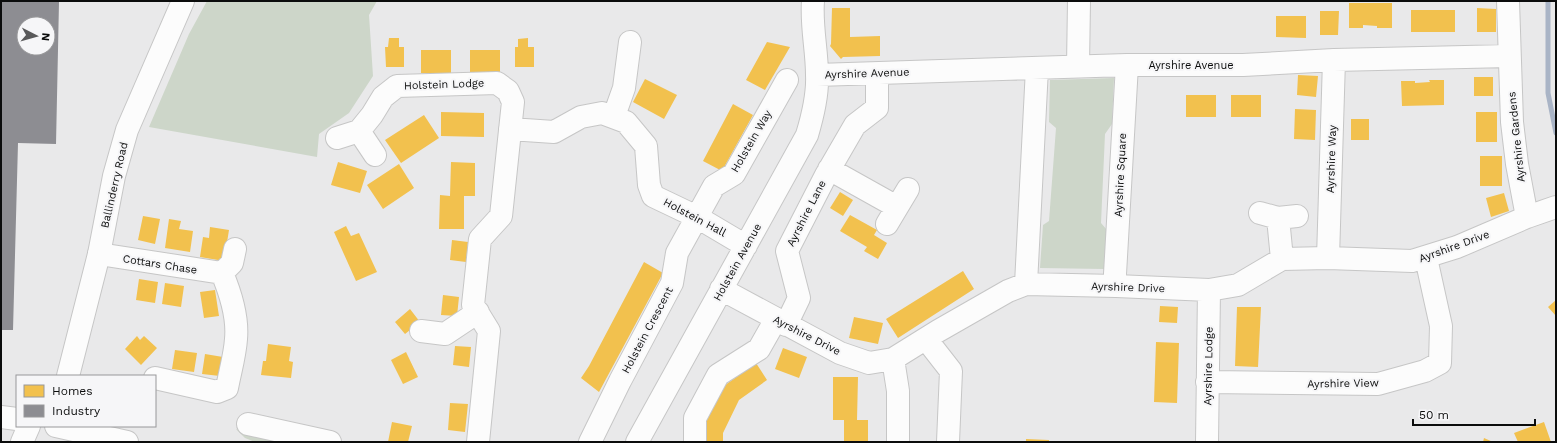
<svg xmlns="http://www.w3.org/2000/svg" width="1557" height="443" font-family="'Work Sans',sans-serif">
	<style>
		.green { fill: #cdd6c9 }
		.homes { fill: #f2c14e }
		.industry { fill: #8d8d92; fill-rule: evenodd }
		.lines { fill: none; stroke-linecap: round; stroke-linejoin: round }
		.stream { stroke: #a9b4c6; stroke-width: 5 }
		.minor-casing { stroke: #c6c6c6; stroke-width: 24 }
		.major-casing { stroke: #c6c6c6; stroke-width: 24 }
		.minor { stroke: #fcfcfc; stroke-width: 22 }
		.major { stroke: #fcfcfc; stroke-width: 22 }
		.labels { text-anchor: middle; stroke-width: 4; stroke-linejoin: round; paint-order: stroke }
		.street-label { font-size: 11px; fill: #0b0c0c; stroke: #f6f6f8 }
	</style>
	<rect width="100%" height="100%" fill="#e9e9ea"/>
	<path class="green" d="M 207,1 L 377,1 L 369,15 L 373,76 L 349,113 L 319,134 L 317,157 L 149,127 L 189,34 Z
		M 1114,78 L 1112,124 L 1105,134 L 1101,223 L 1107,230 L 1104,269 L 1040,268 L 1043,225 L 1049,221 L 1056,128 L 1049,122 L 1050,80 Z
		M 236,429 L 289,442 L 255,442 L 245,438 Z"/>
	<path class="homes" d="M 1349,3 L 1392,3 L 1392,28 L 1377,28 L 1377,26 L 1363,25 L 1363,28 L 1349,28 Z
		M 832,8 L 850,8 L 850,37 L 880,36 L 880,56 L 843,57 L 841,59 L 830,46 L 831,44 Z
		M 1477,8 L 1496,9 L 1496,32 L 1477,32 Z
		M 1411,10 L 1455,10 L 1455,32 L 1411,32 Z
		M 1320,11 L 1339,11 L 1338,35 L 1320,35 Z
		M 1276,16 L 1306,16 L 1306,38 L 1276,37 Z
		M 389,38 L 399,38 L 399,47 L 404,47 L 404,67 L 386,67 L 385,47 L 388,47 Z
		M 528,38 L 528,47 L 534,47 L 534,67 L 515,67 L 515,47 L 518,47 L 518,39 Z
		M 767,42 L 790,47 L 765,90 L 746,80 Z
		M 421,50 L 451,50 L 451,73 L 421,73 Z
		M 470,50 L 500,50 L 500,73 L 470,73 Z
		M 1298,75 L 1318,76 L 1316,97 L 1297,95 Z
		M 1474,77 L 1493,77 L 1493,96 L 1474,96 Z
		M 645,79 L 677,95 L 664,119 L 633,102 Z
		M 1429,80 L 1444,80 L 1444,105 L 1402,106 L 1401,81 L 1415,81 L 1415,83 L 1430,82 Z
		M 1186,95 L 1216,95 L 1216,117 L 1186,117 Z
		M 1231,95 L 1261,95 L 1261,117 L 1231,117 Z
		M 733,104 L 753,115 L 722,171 L 703,161 Z
		M 1295,109 L 1316,110 L 1315,140 L 1294,139 Z
		M 441,112 L 484,113 L 484,137 L 441,136 Z
		M 1476,112 L 1497,112 L 1497,142 L 1476,142 Z
		M 424,115 L 439,138 L 401,163 L 385,140 Z
		M 1351,119 L 1369,119 L 1369,140 L 1351,140 Z
		M 1480,156 L 1502,156 L 1502,186 L 1480,186 Z
		M 338,162 L 367,171 L 360,193 L 331,185 Z
		M 451,162 L 475,163 L 475,196 L 464,196 L 464,229 L 439,229 L 440,195 L 450,196 Z
		M 399,164 L 414,188 L 383,209 L 367,185 Z
		M 840,192 L 853,200 L 843,216 L 830,208 Z
		M 1504,193 L 1509,211 L 1491,217 L 1486,198 Z
		M 850,215 L 877,230 L 874,235 L 887,243 L 878,259 L 864,251 L 867,247 L 840,231 Z
		M 143,216 L 160,219 L 155,244 L 138,240 Z
		M 169,219 L 181,221 L 179,229 L 193,231 L 190,252 L 165,248 Z
		M 346,226 L 351,236 L 359,233 L 377,272 L 356,281 L 334,232 Z
		M 210,227 L 229,230 L 224,261 L 200,257 L 203,237 L 209,238 Z
		M 452,240 L 468,242 L 466,262 L 450,260 Z
		M 644,262 L 663,273 L 599,392 L 581,378 L 589,366 Z
		M 963,271 L 974,289 L 898,338 L 886,319 Z
		M 139,279 L 158,282 L 155,303 L 136,300 Z
		M 165,283 L 184,286 L 181,307 L 162,304 Z
		M 215,290 L 219,316 L 204,318 L 200,292 Z
		M 443,295 L 459,297 L 457,316 L 441,315 Z
		M 1556,300 L 1556,316 L 1548,307 Z
		M 1160,306 L 1178,307 L 1177,323 L 1159,322 Z
		M 1237,307 L 1261,307 L 1258,367 L 1235,366 Z
		M 410,309 L 420,322 L 405,334 L 395,322 Z
		M 854,317 L 883,323 L 878,344 L 849,338 Z
		M 137,336 L 140,340 L 144,336 L 157,348 L 141,365 L 125,349 Z
		M 1156,342 L 1179,343 L 1177,403 L 1154,402 Z
		M 268,344 L 291,347 L 289,361 L 293,362 L 291,378 L 261,375 L 263,361 L 266,361 Z
		M 455,346 L 471,347 L 469,367 L 453,365 Z
		M 783,348 L 807,357 L 799,378 L 775,369 Z
		M 175,350 L 197,353 L 194,372 L 172,369 Z
		M 406,352 L 418,377 L 403,384 L 391,360 Z
		M 205,354 L 223,357 L 220,376 L 202,374 Z
		M 756,363 L 767,380 L 739,400 L 723,433 L 723,442 L 703,442 L 702,425 L 721,388 Z
		M 833,377 L 858,377 L 857,420 L 868,420 L 868,442 L 844,442 L 844,420 L 833,420 Z
		M 450,403 L 468,404 L 465,432 L 448,430 Z
		M 392,422 L 412,426 L 408,442 L 388,442 Z
		M 1544,422 L 1551,442 L 1518,442 L 1514,433 Z
		M 1484,438 L 1493,442 L 1483,442 Z
		M 1026,439 L 1049,440 L 1049,442 L 1026,442 Z"/>
	<path class="industry" d="M 1,1 L 59,2 L 56,144 L 18,143 L 13,330 L 1,330 ZM 24,24 L 48,24 L 48,48 L 24,48 Z"/>
	<g class="lines">
		<path class="stream" d="M 1548,1 L 1548,93 L 1556,133"/>
		<defs>
			<path id="minor" d="M 1508,1 L 1512,122 L 1517,164 L 1527,217
				M 1078,66 L 1079,1
				M 817,75 L 1127,65 L 1243,65 L 1334,60 L 1509,56
				M 614,116 L 624,88 L 630,42
				M 510,129 L 554,132 L 581,117 L 602,113 L 626,122 L 646,146 L 649,185 L 653,196 L 697,217 L 746,246
				M 359,131 L 375,155
				M 337,138 L 359,131 L 372,115 L 383,97 L 397,86 L 497,83 L 508,91 L 513,102 L 501,216 L 480,239 L 473,305 L 489,331 L 478,442
				M 829,169 L 897,207
				M 1260,213 L 1278,218 L 1297,216
				M 1278,218 L 1282,259
				M 887,224 L 908,189
				M 99,254 L 222,273 C 230,292 238,318 236,339 C 235,355 230,372 227,388 L 217,392 L 155,378
				M 1328,258 L 1334,60
				M 222,273 L 232,263 L 235,249
				M 1026,284 L 1037,68
				M 1116,286 L 1115,274 L 1127,65
				M 721,289 L 840,353 L 869,363 L 893,359 L 938,331 L 1008,291 L 1026,284 L 1116,286 L 1209,290 L 1238,285 L 1282,259 L 1328,258 L 1412,261 L 1457,247 L 1527,217 L 1556,207
				M 786,325 L 799,298 L 787,251 L 826,175 L 855,125 L 877,108 L 877,74
				M 421,331 L 445,334 L 478,312
				M 926,339 L 951,371 L 948,442
				M 893,359 L 898,391 L 898,442
				M 1207,382 L 1378,384 L 1425,371 L 1440,363 L 1441,326 L 1426,258
				M 248,424 L 330,442
				M 590,442 L 620,381 L 672,283 L 677,253 L 714,186 L 734,174 L 787,80
				M 637,442 L 807,135 C 813,115 818,95 817,75 C 817,50 811,26 813,1
				M 695,442 L 695,418 L 718,375 L 759,349 L 776,319
				M 1207,442 L 1209,290"/>
			<path id="major" d="M 68,376 L 99,254 L 114,176 L 127,130 L 183,1
				M 1,417 L 17,419
				M 56,426 L 127,442
				M 22,442 L 29,426"/>
		</defs>
		<use href="#minor" class="minor-casing"/>
		<use href="#major" class="major-casing"/>
		<use href="#minor" class="minor"/>
		<use href="#major" class="major"/>
	</g>
	<g class="labels">
		<g class="street-label">
			<text x="1191" y="69">Ayrshire Avenue</text>
			<text transform="translate(867 73) rotate(-2)" y="4">Ayrshire Avenue</text>
			<text transform="translate(444 84) rotate(-2)" y="4">Holstein Lodge</text>
			<text transform="translate(1516 137) rotate(-96)" y="4">Ayrshire Gardens</text>
			<text transform="translate(751 141) rotate(-60)" y="4">Holstein Way</text>
			<text transform="translate(1331 159) rotate(-88)" y="4">Ayrshire Way</text>
			<text transform="translate(1120 175) rotate(-87)" y="4">Ayrshire Square</text>
			<text transform="translate(114 185) rotate(-77)" y="4">Ballinderry Road</text>
			<text transform="translate(806 213) rotate(-63)" y="4">Ayrshire Lane</text>
			<text transform="translate(695 217) rotate(28)" y="4">Holstein Hall</text>
			<text transform="translate(1454 246) rotate(-20)" y="4">Ayrshire Drive</text>
			<text transform="translate(737 262) rotate(-61)" y="4">Holstein Avenue</text>
			<text transform="translate(160 264) rotate(9)" y="4">Cottars Chase</text>
			<text transform="translate(1128 287) rotate(2)" y="4">Ayrshire Drive</text>
			<text transform="translate(647 330) rotate(-62)" y="4">Holstein Crescent</text>
			<text transform="translate(807 335) rotate(27)" y="4">Ayrshire Drive</text>
			<text transform="translate(1208 366) rotate(-89)" y="4">Ayrshire Lodge</text>
			<text transform="translate(1343 383) rotate(-1)" y="4">Ayrshire View</text>
		</g>
	</g>
	<rect width="1557" height="443" fill="none" stroke="#0b0c0c" stroke-width="4"/>
	<rect x="16" y="375" width="140" height="52" fill="#f6f6f8" stroke="#98989a"/>
	<rect x="24" y="385" width="20" height="12" fill="#f2c14e" stroke="#98989a"/>
	<text x="52" y="395" font-size="12" fill="#0b0c0c">Homes</text>
	<rect x="24" y="405" width="20" height="12" fill="#8d8d92" stroke="#98989a"/>
	<text x="52" y="415" font-size="12" fill="#0b0c0c">Industry</text>
	<g transform="translate(36 36) rotate(96)"><circle r="19" fill="#f6f6f8" stroke="#98989a"/>
	<path d="M0-3L7 15L0 10L-7 15Z" fill="#59595a"/>
	<text y="-6" font-size="11" font-weight="bold" text-anchor="middle" fill="#0b0c0c">N</text>
	</g>
	<path d="M1413 419v6h122v-6" fill="none" stroke="#0b0c0c" stroke-width="2"/>
	<text x="1419" y="419" font-size="12" fill="#0b0c0c" stroke="#f6f6f8" stroke-width="3" paint-order="stroke">50 m</text>
</svg>
